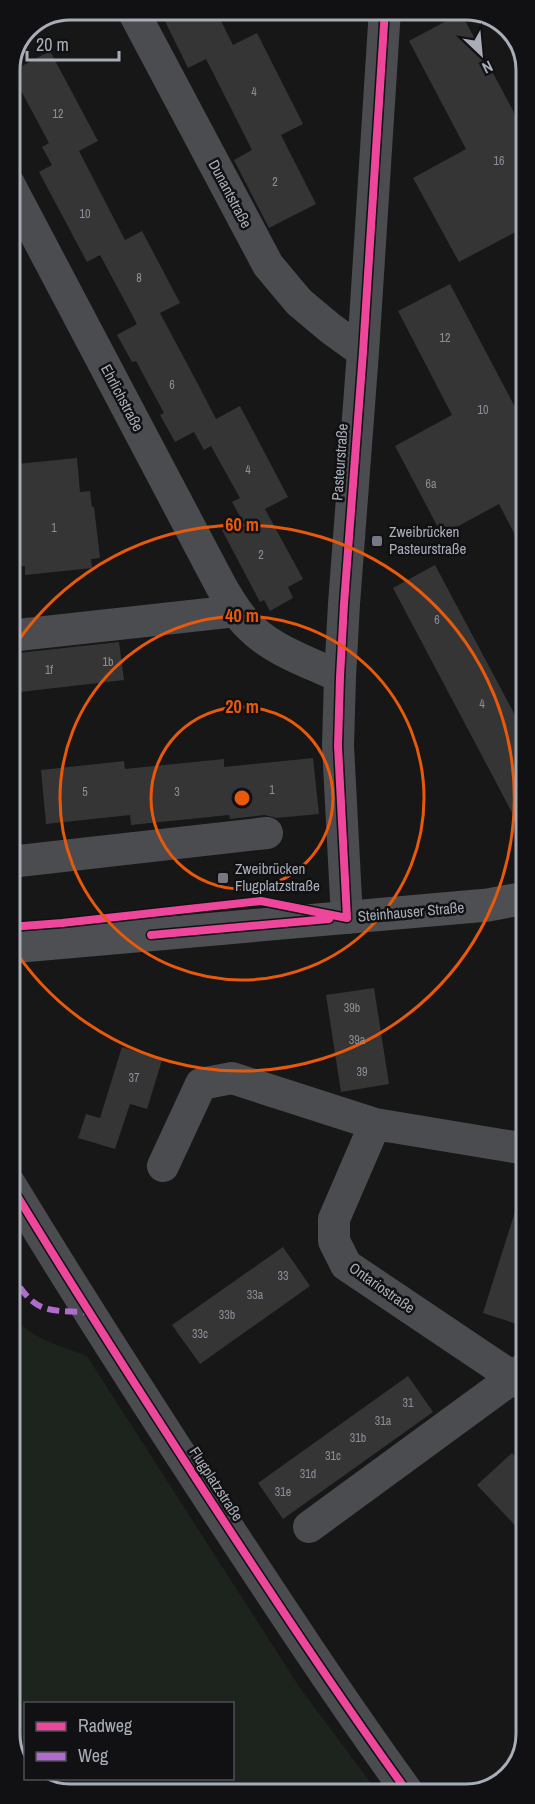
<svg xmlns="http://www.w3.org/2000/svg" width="535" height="1804" font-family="'Archivo Narrow',sans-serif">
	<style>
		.green { fill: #1d241e }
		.building { fill: #353536 }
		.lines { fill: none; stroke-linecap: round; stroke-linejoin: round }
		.minor { stroke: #4b4c50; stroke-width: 32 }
		.major { stroke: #4d4f52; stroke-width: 33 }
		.quiet { stroke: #b06ccc; stroke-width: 6; stroke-dasharray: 12 6; stroke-linecap: butt }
		.cycleway-casing { stroke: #111113; stroke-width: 11 }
		.cycleway { stroke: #ed469a; stroke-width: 8 }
		.ring { fill: none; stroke: #e8590c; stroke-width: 3 }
		.poi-dot { fill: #757880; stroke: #111113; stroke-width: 2 }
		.labels { text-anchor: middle; stroke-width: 5; stroke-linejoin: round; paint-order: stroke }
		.number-label { font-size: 12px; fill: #8b8f98 }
		.street-label { font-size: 15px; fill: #a8adb8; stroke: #111113 }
		.poi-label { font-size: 15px; fill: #a8adb8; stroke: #111113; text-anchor: start }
		.rim { fill: none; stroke: #a8adb8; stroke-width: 3 }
		.centre { fill: #e8590c; stroke: #111113; stroke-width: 3 }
		.ring-label { font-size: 18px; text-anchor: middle; font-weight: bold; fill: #e8590c; stroke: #111113; stroke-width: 5; stroke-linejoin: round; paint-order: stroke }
	</style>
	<rect width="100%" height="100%" fill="#171717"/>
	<path class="green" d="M 10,1311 C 25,1337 60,1346 87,1356 L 300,1688 L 379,1794 L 62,1795 L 29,1780 L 28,1779 L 232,1778 L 232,1704 L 26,1704 L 25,1773 L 10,1747 Z"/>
	<path class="building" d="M 159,9 L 215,9 L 233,45 L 257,33 L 303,124 L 281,135 L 316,204 L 269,228 L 234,160 L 252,150 L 206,59 L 188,68 Z
		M 461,13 L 525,133 L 525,227 L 459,262 L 413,178 L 466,149 L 409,41 Z
		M 50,51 L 98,141 L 79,151 L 125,240 L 142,231 L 180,303 L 160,313 L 200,388 L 216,419 L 240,406 L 288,497 L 265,509 L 303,579 L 288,587 L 293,598 L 270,611 L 264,600 L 260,602 L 222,530 L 242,520 L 232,502 L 240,498 L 211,446 L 204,450 L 194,432 L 175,442 L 160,415 L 164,413 L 136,361 L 132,362 L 117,335 L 137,324 L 100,255 L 87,262 L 39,172 L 52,165 L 42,147 L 49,143 L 11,72 Z
		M 450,284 L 525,426 L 525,554 L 499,504 L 442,535 L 395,446 L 452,415 L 398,311 Z
		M 77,458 L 80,492 L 90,491 L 92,507 L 94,507 L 100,558 L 91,559 L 92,568 L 25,575 L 25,566 L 15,567 L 10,516 L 12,515 L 11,499 L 21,498 L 17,464 Z
		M 435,565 L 525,734 L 525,837 L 393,588 Z
		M 119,642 L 124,680 L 12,693 L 9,654 Z
		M 313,758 L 319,814 L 276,818 L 265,815 L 230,819 L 229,815 L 131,825 L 130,815 L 46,824 L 41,770 L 124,761 L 125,769 L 224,759 L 224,767 Z
		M 374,988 L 389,1084 L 341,1092 L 326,995 Z
		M 122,1047 L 162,1060 L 147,1109 L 130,1104 L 115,1149 L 78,1138 L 86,1114 L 100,1118 Z
		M 520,1196 L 526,1196 L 526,1327 L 483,1313 Z
		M 283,1247 L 310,1286 L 200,1364 L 172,1325 Z
		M 408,1376 L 433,1412 L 283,1519 L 258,1483 Z
		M 512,1453 L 526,1467 L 526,1537 L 477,1485 Z"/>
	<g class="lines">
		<path class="minor" d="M 132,9 L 268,265 L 299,302 L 330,328 L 363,352
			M 9,184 L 221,586 C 230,601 238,616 251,628 C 274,651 311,663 340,677
			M 9,636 L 236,611
			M 10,862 L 267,833
			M 347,918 L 338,746 L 340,677 L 344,604 L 363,352 L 385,9
			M 375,1124 L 334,1219 L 334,1241 L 346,1265 L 526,1386
			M 163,1166 L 201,1084 L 232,1078 L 375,1124 L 526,1149
			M 10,1184 C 73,1288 139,1391 206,1494 C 272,1595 338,1696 409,1794
			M 309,1527 L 514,1377 L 526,1367"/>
		<path class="major" d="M 10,947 L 488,905 L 525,898"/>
		<path class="quiet" d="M 10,1272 C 34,1312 43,1311 88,1312"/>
		<defs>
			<path id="cycleway" d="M 347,918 L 338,746 L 340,677 L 344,604 L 363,352 L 385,9
				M 10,927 L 62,923 L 261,901 L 347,918
				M 151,935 L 329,919
				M 10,1184 C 73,1288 139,1391 206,1494 C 272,1595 338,1696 409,1794"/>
		</defs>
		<use href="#cycleway" class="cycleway-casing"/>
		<use href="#cycleway" class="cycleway"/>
	</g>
	<g class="ring">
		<circle cx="242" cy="798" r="91"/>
		<circle cx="242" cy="798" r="182"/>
		<path d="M10 653A273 273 0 1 1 10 943"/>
	</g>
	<g class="poi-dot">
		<rect x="371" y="535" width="12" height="12" rx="3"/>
		<rect x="217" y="872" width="12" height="12" rx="3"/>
	</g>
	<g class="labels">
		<g class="number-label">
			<text x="254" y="96">4</text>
			<text x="58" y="118">12</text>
			<text x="499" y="165">16</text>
			<text x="275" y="186">2</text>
			<text x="85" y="218">10</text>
			<text x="139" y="282">8</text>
			<text x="445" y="342">12</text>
			<text x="172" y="389">6</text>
			<text x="483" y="414">10</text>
			<text x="248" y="474">4</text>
			<text x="431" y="488">6a</text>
			<text x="54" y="532">1</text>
			<text x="261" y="559">2</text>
			<text x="437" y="624">6</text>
			<text x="108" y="666">1b</text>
			<text x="49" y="674">1f</text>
			<text x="482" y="708">4</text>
			<text x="272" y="794">1</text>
			<text x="85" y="796">5</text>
			<text x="177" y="796">3</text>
			<text x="352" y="1012">39b</text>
			<text x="357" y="1044">39a</text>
			<text x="362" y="1076">39</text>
			<text x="134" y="1082">37</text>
			<text x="283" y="1280">33</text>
			<text x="255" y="1299">33a</text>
			<text x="227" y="1319">33b</text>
			<text x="200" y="1338">33c</text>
			<text x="408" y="1407">31</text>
			<text x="383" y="1425">31a</text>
			<text x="358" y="1442">31b</text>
			<text x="333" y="1460">31c</text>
			<text x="308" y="1478">31d</text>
			<text x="283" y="1496">31e</text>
		</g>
		<g class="street-label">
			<text transform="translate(230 194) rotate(62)" y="5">Dunantstraße</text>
			<text transform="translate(122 398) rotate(62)" y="5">Ehrlichstraße</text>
			<text transform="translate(340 462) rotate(-86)" y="5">Pasteurstraße</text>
			<text transform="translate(411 912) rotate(-5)" y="5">Steinhauser Straße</text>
			<text transform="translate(382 1288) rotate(35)" y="5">Ontariostraße</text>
			<text transform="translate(216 1484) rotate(57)" y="5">Flugplatzstraße</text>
		</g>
		<g class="poi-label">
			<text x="389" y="537">Zweibrücken<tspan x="389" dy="17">Pasteurstraße</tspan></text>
			<text x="235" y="874">Zweibrücken<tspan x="235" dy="17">Flugplatzstraße</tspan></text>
		</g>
	</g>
	<path d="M0 0H535V1804H0ZM70 20H466A50 50 0 0 1 516 70V1734A50 50 0 0 1 466 1784H70A50 50 0 0 1 20 1734V70A50 50 0 0 1 70 20Z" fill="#111113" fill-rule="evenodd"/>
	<path class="rim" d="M70 20H466A50 50 0 0 1 516 70V1734A50 50 0 0 1 466 1784H70A50 50 0 0 1 20 1734V70A50 50 0 0 1 70 20Z"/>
	<circle cx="242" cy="798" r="9" class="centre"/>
	<g class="ring-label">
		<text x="242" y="531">60 m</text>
		<text x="242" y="622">40 m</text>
		<text x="242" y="713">20 m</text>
	</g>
	<rect x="24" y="1702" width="210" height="78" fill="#111113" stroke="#4d4f55" stroke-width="1.5"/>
	<rect x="36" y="1722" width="30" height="9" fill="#ed469a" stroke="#4d4f55" stroke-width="1.5"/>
	<text x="78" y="1732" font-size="18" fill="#a8adb8">Radweg</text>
	<rect x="36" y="1752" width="30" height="9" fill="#b06ccc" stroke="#4d4f55" stroke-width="1.5"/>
	<text x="78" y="1762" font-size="18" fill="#a8adb8">Weg</text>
	<g transform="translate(481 54) rotate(154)" stroke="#111113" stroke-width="4.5" paint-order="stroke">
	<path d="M0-4.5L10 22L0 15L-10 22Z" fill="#a8adb8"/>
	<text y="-9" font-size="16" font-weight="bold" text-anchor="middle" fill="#a8adb8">N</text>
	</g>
	<path d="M27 51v9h92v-9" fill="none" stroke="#a8adb8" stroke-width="3"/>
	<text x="36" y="51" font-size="18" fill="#a8adb8" stroke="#111113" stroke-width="4.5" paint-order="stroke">20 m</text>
</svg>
